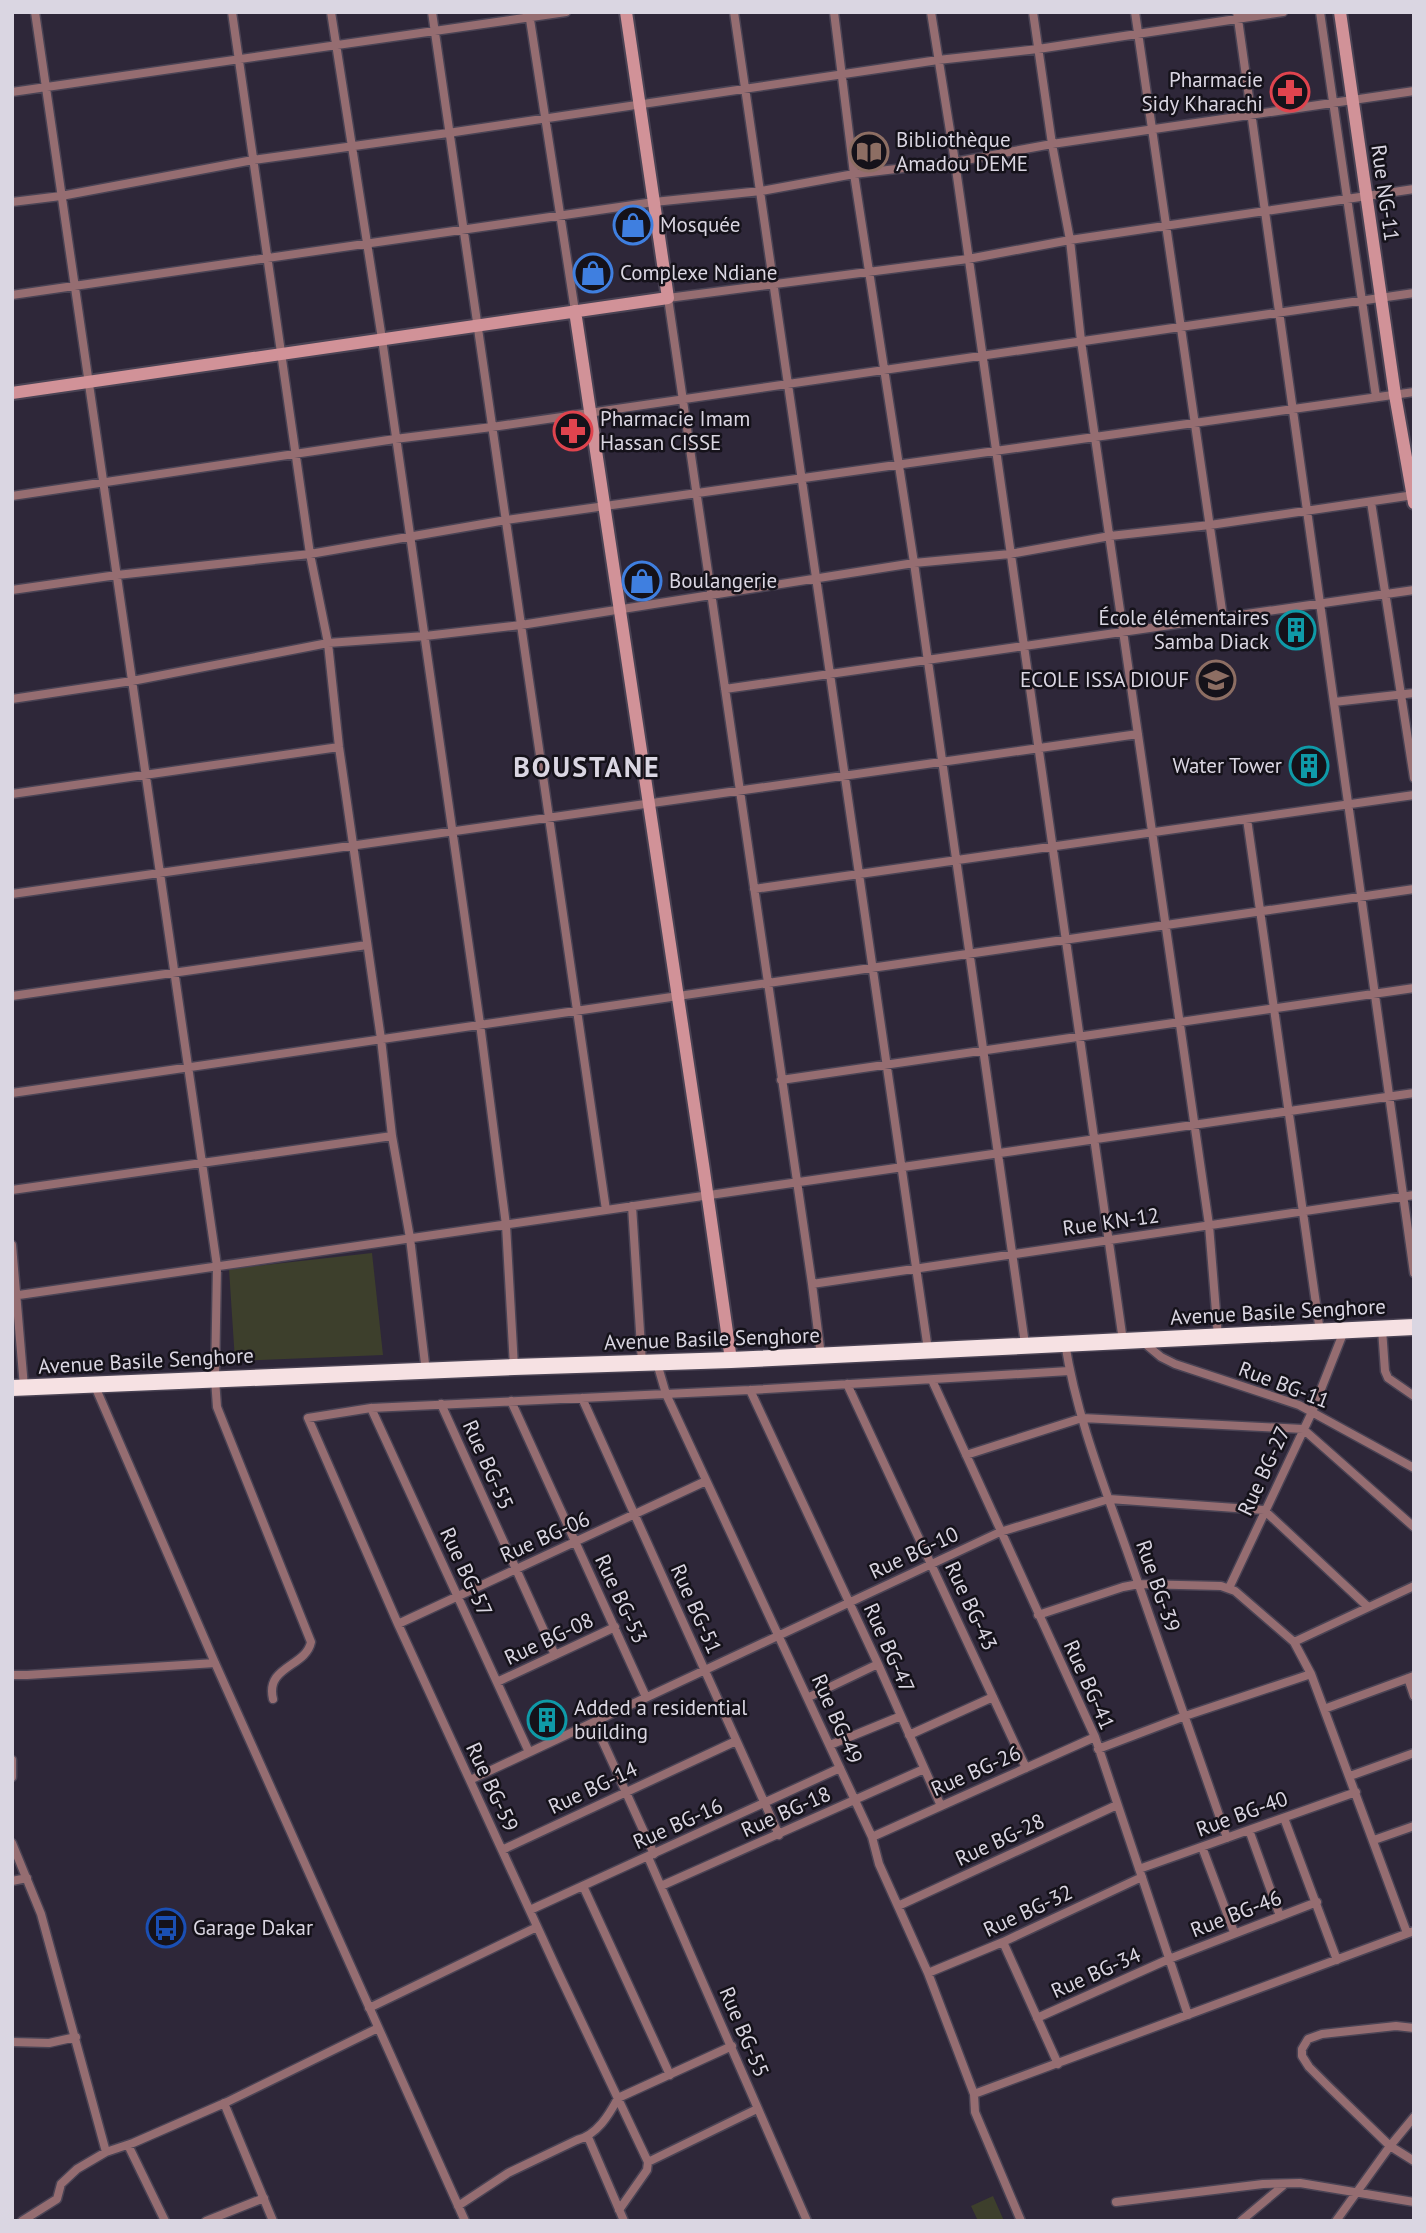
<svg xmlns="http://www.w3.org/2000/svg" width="1426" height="2233" font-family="'PT Sans',sans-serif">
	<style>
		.green { fill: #3d3f2c }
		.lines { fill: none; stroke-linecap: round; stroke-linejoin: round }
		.street-casing { stroke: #4a4354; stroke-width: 11 }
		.secondary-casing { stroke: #4a4354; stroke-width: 16 }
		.highway-casing { stroke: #4a4354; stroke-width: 19 }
		.street { stroke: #956d71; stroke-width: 8 }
		.secondary { stroke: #d19298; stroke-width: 12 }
		.highway { stroke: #f6e1e3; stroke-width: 16 }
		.labels { text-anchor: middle; stroke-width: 5; stroke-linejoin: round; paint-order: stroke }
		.poi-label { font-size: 21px; fill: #dad6e2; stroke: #15121a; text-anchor: start }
		.street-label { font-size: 21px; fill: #dad6e2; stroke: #15121a }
		.district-label { font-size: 28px; font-weight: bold; letter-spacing: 2px; fill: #dad6e2; stroke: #15121a }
	</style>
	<rect width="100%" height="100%" fill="#2e2739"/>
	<path class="green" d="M 372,1253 L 383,1355 L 235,1361 L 229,1269 Z
		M 993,2196 L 1004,2221 L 978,2221 L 971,2206 Z"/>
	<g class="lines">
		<defs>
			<path id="street" d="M 35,12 L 217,1266 L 215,1379 L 217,1407 L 311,1642 C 306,1667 265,1666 273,1699
				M 232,12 L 310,554 L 328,643 L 339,747 L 381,1039 L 392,1136 L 410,1238 L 426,1372
				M 331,12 L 382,339 L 480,1024 L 506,1225 L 514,1367
				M 432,12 L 606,1210
				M 734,12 L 928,1350
				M 834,12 L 854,174 L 914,563 L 1025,1344
				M 931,12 L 955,162 L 1123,1341
				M 1033,12 L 1052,144 L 1070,240 L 1081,341 L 1209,1225 L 1218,1337
				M 1135,12 L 1223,617
				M 1237,12 L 1414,1273
				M 1320,12 L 1376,397
				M 529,13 L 575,311
				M 12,92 L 566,12
				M 12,202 L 61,196 L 253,160 L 448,133 L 938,60 L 1038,49 L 1283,12
				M 12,295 L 654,202 L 761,191 L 854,174 L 955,162 L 1052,144 L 1414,91
				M 12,496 L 395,439 L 492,427 L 1414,293
				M 1371,502 L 1414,778
				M 12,590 L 117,575 L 310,554 L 506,520 L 1414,392
				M 725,689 L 1414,590
				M 12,699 L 132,681 L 328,643 L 425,636 L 521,625 L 914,563 L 1010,554 L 1110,536 L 1210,525 L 1414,495
				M 1334,702 L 1414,693
				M 12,794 L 339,747
				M 1247,819 L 1320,1332
				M 754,889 L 1414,795
				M 12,894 L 1138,734
				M 12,996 L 367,945
				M 781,1080 L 1414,988
				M 12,1093 L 1414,889
				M 12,1190 L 392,1136
				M 632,1206 L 642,1363
				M 12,1245 L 24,1387
				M 812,1284 L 1414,1195
				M 12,1296 L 1414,1093
				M 1382,1329 L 1385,1371 L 1388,1378 L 1414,1396
				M 1143,1342 L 1161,1357 L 1175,1364 L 1299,1405 L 1414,1468
				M 1065,1343 C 1076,1414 1103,1483 1127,1551 C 1160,1647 1194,1742 1227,1838
				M 821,1356 L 812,1284 L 668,298 L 968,259 L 1070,240 L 1414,189
				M 657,1363 L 666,1394 L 872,1837 L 879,1864 L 928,1973 L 974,2094 L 975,2112 L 1021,2221
				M 932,1380 L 1095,1737 L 1188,2015
				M 94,1384 L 215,1663 L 465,2221
				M 847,1384 L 1026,1768
				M 750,1390 L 878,1664 L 941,1806
				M 582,1398 L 779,1835
				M 511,1401 L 646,1697
				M 441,1404 L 555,1655
				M 371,1408 L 529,1752
				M 966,1455 L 1082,1418 L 1303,1429 L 1414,1527
				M 1229,1588 L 1312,1412 L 1344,1331
				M 1038,1615 L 1123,1587 L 1139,1584 L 1221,1586 L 1235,1591 L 1294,1642 L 1311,1674 L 1407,1933
				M 398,1624 L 706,1481
				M 1294,1642 L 1414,1586
				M 12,1675 L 27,1675 L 215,1663
				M 1408,1678 L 1414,1696
				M 497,1682 L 615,1627
				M 809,1697 L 878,1664
				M 1324,1709 L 1414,1676
				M 594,1722 L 654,1854
				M 909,1735 L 993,1697
				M 830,1745 L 901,1716
				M 1098,1749 L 1185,1716 L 1311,1674
				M 12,1760 L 12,1777
				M 1350,1776 L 1414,1753
				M 470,1780 L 1000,1532 L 1109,1499 L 1264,1510 L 1368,1607
				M 1284,1818 L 1337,1960
				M 1249,1830 L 1280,1916
				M 872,1837 L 1095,1737
				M 1374,1840 L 1414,1826
				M 12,1843 L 41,1914 L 106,2152
				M 1202,1847 L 1234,1932
				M 502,1850 L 736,1741
				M 648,1857 L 807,2221
				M 1139,1869 L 1356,1792
				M 12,1881 L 27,1878
				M 583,1886 L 670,2075
				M 661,1886 L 924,1769
				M 898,1906 L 1117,1805
				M 530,1910 L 840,1768
				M 1003,1942 L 1058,2064
				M 928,1973 L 1003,1942 L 1142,1877
				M 369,2008 L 537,1927
				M 1037,2018 L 1169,1959 L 1317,1902
				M 1414,2028 L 1396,2026 L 1322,2034 L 1308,2039 L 1302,2049 L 1302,2056 L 1309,2067 L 1329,2087 L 1390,2146 L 1414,2161
				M 12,2042 L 49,2043 L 76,2037
				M 974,2094 L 1414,1931
				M 224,2103 L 273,2221
				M 588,2137 L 624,2221
				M 128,2145 L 165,2221
				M 648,2162 L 558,1972 L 398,1624 L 308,1418 L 371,1408 L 750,1390 L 1069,1371
				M 1116,2202 L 1263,2184 L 1300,2183 L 1414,2202
				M 458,2206 L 508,2173 L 577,2140 C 597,2135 609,2115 618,2098 L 732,2046
				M 619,2210 L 647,2170 L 648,2162 L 757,2109
				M 22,2221 L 57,2199 L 61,2184 L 77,2169 L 106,2152 L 133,2143 L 227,2102 L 378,2028
				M 206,2221 L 264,2198
				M 1241,2221 L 1285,2184
				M 1336,2221 L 1390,2146 L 1414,2117"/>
			<path id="secondary" d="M 1340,12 L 1395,395 L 1414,503
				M 575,311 C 627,661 682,1010 731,1360
				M 12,393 L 668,298 L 626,12"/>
			<path id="highway" d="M 12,1388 L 514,1367 L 731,1360 L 1414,1327"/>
		</defs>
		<use href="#street" class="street-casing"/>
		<use href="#secondary" class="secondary-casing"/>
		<use href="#highway" class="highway-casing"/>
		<use href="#street" class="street"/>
		<use href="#secondary" class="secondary"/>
		<use href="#highway" class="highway"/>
	</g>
	<defs>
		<symbol id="pharmacy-ring" viewBox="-11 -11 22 22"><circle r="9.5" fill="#15121a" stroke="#e0444e" stroke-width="1.5"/><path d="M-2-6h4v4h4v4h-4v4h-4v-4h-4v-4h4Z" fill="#e0444e"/></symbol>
		<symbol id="library-ring" viewBox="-11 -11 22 22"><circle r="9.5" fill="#15121a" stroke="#8d6e63" stroke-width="1.5"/><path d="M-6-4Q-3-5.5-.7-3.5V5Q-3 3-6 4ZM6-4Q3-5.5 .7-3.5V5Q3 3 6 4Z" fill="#8d6e63"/></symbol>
		<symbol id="shop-ring" viewBox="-11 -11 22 22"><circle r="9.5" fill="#15121a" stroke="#3f7fe0" stroke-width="1.5"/><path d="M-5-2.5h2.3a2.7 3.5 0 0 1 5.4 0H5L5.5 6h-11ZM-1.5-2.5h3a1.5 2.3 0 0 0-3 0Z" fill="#3f7fe0"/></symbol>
		<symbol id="building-ring" viewBox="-11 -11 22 22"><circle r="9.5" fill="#15121a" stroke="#0f9aa8" stroke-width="1.5"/><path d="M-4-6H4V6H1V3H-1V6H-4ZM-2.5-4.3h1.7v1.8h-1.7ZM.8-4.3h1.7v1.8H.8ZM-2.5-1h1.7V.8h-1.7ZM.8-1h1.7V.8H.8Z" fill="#0f9aa8"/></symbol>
		<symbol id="school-ring" viewBox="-11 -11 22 22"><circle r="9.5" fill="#15121a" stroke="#8d6e63" stroke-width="1.5"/><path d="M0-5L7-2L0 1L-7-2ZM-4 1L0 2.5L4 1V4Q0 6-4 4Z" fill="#8d6e63"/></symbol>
		<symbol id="bus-ring" viewBox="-11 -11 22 22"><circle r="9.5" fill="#15121a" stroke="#1a4fb4" stroke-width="1.5"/><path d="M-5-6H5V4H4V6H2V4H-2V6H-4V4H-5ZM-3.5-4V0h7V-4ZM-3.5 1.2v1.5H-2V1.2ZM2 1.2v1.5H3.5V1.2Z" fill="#1a4fb4"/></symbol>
	</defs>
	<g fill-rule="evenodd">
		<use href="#pharmacy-ring" x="1268" y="70" width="44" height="44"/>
		<use href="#library-ring" x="847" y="130" width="44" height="44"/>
		<use href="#shop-ring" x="611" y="203" width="44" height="44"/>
		<use href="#shop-ring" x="571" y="251" width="44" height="44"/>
		<use href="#pharmacy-ring" x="551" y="409" width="44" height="44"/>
		<use href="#shop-ring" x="620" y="559" width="44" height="44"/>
		<use href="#building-ring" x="1274" y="608" width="44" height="44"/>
		<use href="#school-ring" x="1194" y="658" width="44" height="44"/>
		<use href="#building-ring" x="1287" y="744" width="44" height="44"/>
		<use href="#building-ring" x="525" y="1698" width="44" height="44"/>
		<use href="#bus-ring" x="144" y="1906" width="44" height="44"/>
	</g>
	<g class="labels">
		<g class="poi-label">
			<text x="1263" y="87" text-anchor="end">Pharmacie<tspan x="1263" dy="24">Sidy Kharachi</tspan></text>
			<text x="896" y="147">Bibliothèque<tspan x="896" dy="24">Amadou DEME</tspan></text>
			<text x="660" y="232">Mosquée</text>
			<text x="620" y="280">Complexe Ndiane</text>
			<text x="600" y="426">Pharmacie Imam<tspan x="600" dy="24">Hassan CISSE</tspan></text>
			<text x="669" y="588">Boulangerie</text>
			<text x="1269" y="625" text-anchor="end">École élémentaires<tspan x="1269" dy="24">Samba Diack</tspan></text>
			<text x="1189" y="687" text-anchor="end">ECOLE ISSA DIOUF</text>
			<text x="1282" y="773" text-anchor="end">Water Tower</text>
			<text x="574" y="1715">Added a residential<tspan x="574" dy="24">building</tspan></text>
			<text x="193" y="1935">Garage Dakar</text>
		</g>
		<g class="street-label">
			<text transform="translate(1385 193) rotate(82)" y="7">Rue NG-11</text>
			<text transform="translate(1111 1222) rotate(-8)" y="7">Rue KN-12</text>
			<text transform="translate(1278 1312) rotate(-3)" y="7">Avenue Basile Senghore</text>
			<text transform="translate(712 1339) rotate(-2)" y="7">Avenue Basile Senghore</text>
			<text transform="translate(146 1361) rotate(-3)" y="7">Avenue Basile Senghore</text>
			<text transform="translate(1284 1385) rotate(21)" y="7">Rue BG-11</text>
			<text transform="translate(488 1465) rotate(66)" y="7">Rue BG-55</text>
			<text transform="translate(1264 1471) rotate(-65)" y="7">Rue BG-27</text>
			<text transform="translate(545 1537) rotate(-24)" y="7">Rue BG-06</text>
			<text transform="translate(914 1553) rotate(-25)" y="7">Rue BG-10</text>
			<text transform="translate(466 1572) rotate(65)" y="7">Rue BG-57</text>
			<text transform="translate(1158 1586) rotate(71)" y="7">Rue BG-39</text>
			<text transform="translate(621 1599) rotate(65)" y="7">Rue BG-53</text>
			<text transform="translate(971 1606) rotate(65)" y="7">Rue BG-43</text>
			<text transform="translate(696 1609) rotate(66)" y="7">Rue BG-51</text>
			<text transform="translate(549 1639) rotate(-25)" y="7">Rue BG-08</text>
			<text transform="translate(889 1648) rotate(66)" y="7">Rue BG-47</text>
			<text transform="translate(1089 1685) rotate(66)" y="7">Rue BG-41</text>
			<text transform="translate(837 1719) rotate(66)" y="7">Rue BG-49</text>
			<text transform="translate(976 1771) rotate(-24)" y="7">Rue BG-26</text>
			<text transform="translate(492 1787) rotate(65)" y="7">Rue BG-59</text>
			<text transform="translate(593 1788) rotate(-25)" y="7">Rue BG-14</text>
			<text transform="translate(786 1812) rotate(-24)" y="7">Rue BG-18</text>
			<text transform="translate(1242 1814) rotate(-20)" y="7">Rue BG-40</text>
			<text transform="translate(678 1824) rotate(-24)" y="7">Rue BG-16</text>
			<text transform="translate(1000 1840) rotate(-25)" y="7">Rue BG-28</text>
			<text transform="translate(1028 1911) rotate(-25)" y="7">Rue BG-32</text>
			<text transform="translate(1236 1914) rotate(-21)" y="7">Rue BG-46</text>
			<text transform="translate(1096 1973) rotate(-24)" y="7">Rue BG-34</text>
			<text transform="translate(744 2032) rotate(67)" y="7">Rue BG-55</text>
		</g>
		<g class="district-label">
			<text x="587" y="777">BOUSTANE</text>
		</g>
	</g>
	<rect width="1426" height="2233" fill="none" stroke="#dad6e2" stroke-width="28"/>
</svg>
